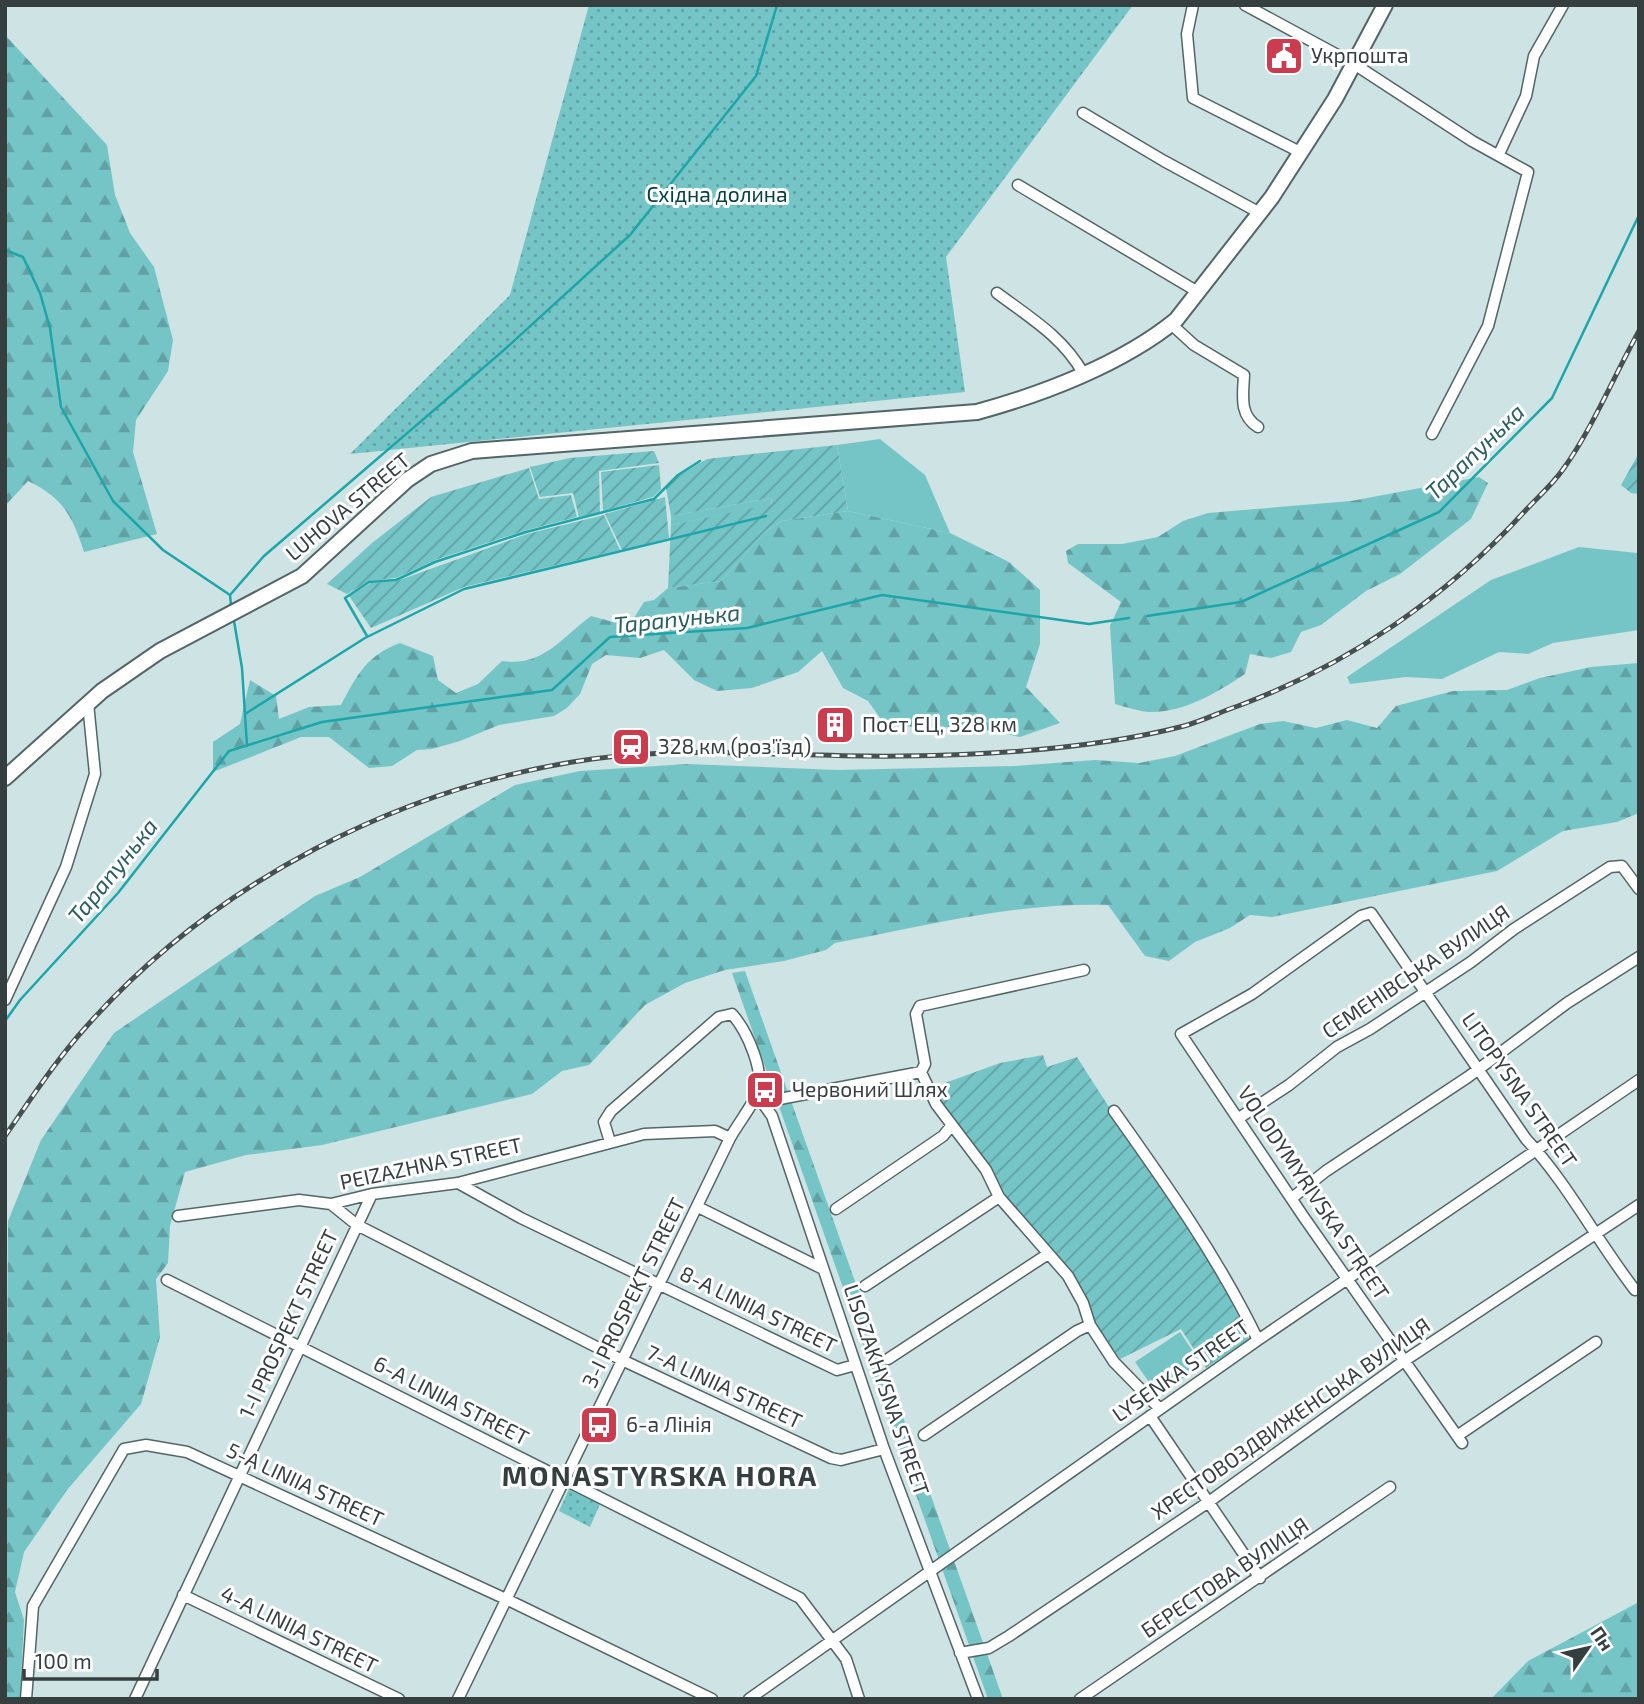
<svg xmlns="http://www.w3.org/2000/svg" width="1644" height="1704" font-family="'Exo 2',sans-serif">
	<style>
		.grass { fill: #75c5c7 }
		.forest { fill: url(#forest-firs) }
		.park { fill: url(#park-dots) }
		.garden { fill: url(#garden-furrows) }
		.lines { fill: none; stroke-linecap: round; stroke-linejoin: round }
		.stream { stroke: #1ea5a9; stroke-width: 2.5 }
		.street-casing { stroke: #536566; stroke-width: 13 }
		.secondary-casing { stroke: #536566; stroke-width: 18 }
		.street { stroke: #fff; stroke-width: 10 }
		.secondary { stroke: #fff; stroke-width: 14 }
		.rail-casing { stroke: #465050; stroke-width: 5 }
		.rail { stroke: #fff; stroke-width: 2.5; stroke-dasharray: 8; stroke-linecap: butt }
		.labels { text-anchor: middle; stroke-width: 6; stroke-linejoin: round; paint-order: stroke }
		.poi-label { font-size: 21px; fill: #363f3f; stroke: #fff; text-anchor: start }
		.park-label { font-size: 21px; fill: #064041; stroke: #fff }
		.street-label { font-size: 21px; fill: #363f3f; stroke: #fff }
		.water-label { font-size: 23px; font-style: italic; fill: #2a5d5f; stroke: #fff }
		.district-label { font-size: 28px; font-weight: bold; letter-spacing: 2px; fill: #363f3f; stroke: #fff }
	</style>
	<defs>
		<pattern id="forest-firs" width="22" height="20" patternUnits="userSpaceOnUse" patternTransform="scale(1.75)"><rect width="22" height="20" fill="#75c5c7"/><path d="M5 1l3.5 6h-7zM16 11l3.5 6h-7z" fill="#61a1a3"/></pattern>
		<pattern id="park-dots" width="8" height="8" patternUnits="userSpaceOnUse" patternTransform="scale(1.75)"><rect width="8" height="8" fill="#75c5c7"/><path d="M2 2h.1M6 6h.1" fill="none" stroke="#61a1a3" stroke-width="1.8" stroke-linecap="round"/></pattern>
		<pattern id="garden-furrows" width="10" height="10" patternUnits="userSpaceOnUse" patternTransform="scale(1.75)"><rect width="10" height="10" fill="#75c5c7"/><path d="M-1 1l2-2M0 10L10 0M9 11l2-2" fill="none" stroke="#61a1a3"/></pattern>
	</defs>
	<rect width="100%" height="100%" fill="#cee3e3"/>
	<path class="grass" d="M 880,439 L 925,475 L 950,533 L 848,511 L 837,445 Z
		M 771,498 L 772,505 L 671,525 L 671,516 Z
		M 1579,547 L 1637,553 L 1639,630 L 1553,643 L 1528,654 L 1499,652 L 1442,679 L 1406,677 L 1350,684 L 1347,677 L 1491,580 Z
		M 1180,1332 L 1202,1365 L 1158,1395 L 1135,1362 Z"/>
	<path class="forest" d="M 5,35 L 107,145 L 115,195 L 125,220 L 130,233 L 154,267 L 173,340 L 168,371 L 136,420 L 133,452 L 157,534 L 84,552 C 72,515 63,498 28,481 L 5,506 Z
		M 1479,477 L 1488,483 L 1471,519 L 1400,574 L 1366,591 L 1321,625 L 1301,632 L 1291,652 L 1271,658 L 1250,654 L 1245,674 C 1216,693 1184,713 1148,712 C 1138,711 1126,707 1115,704 L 1110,626 L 1121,602 L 1068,563 L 1066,551 L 1078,544 L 1122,544 L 1158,537 L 1183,521 L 1208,513 L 1351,501 Z
		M 848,511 L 950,533 L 1009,562 L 1040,590 L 1040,644 L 1026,687 L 1060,723 L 1020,737 L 966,726 L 934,728 L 885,725 L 868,701 L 843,688 L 822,651 L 798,672 L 752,688 L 717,691 L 694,680 L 664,650 L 640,658 L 606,655 L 592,664 L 580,694 L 567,708 L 554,716 L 499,725 L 460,741 L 432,749 L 417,750 L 392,766 L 369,768 L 329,737 L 301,737 L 213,772 L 213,742 L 240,724 L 250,680 L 276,696 L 279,719 L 309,707 L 341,705 C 357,675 367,655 400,643 L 433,656 L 438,680 L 456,693 L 478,684 L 502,661 C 543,667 561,638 591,616 L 613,622 L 634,618 L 644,602 L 654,600 L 668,588 L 721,581 L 766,531 L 782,521 Z
		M 1639,663 L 1639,813 L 1617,822 L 1563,831 L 1497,871 L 1272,917 L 1250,915 L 1230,928 L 1195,942 L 1169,961 L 1145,956 L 1108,905 C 1015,902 926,926 835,943 L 826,950 L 784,961 L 725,970 L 685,983 L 645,1005 L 589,1065 L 562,1071 L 532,1094 L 322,1145 L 246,1155 L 185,1172 L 170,1226 L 168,1263 L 156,1279 L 160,1337 L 141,1404 L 67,1490 L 24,1552 L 15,1592 L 24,1620 L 20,1699 L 5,1699 L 8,1221 L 41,1140 L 114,1033 L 315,896 L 360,877 L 515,785 L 580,771 L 687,764 L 838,770 L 1015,766 L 1095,760 L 1139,763 L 1175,756 L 1260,724 L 1283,721 L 1316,728 L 1347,720 L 1377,728 L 1396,706 L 1453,691 L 1507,690 L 1540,678 L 1591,667 Z
		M 745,971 L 1003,1699 L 988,1699 L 732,973 Z
		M 1639,1602 L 1639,1699 L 1491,1699 L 1528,1661 Z"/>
	<path class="park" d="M 589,5 L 1133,5 L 946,257 L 965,392 L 350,454 L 510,295 Z
		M 569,1489 L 600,1504 L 590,1527 L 559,1511 Z"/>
	<path class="garden" d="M 837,445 L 848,511 L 782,521 L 766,531 L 721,581 L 668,588 L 671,525 L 772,504 L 771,498 L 671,516 L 666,488 L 679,475 L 707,459 Z
		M 654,451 L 659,463 L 599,471 L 600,512 L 579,517 L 573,493 L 540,497 L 530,467 L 570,458 Z
		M 1639,453 L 1639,494 L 1631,493 L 1621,485 Z
		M 659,465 L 661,489 L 653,497 L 603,511 L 601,472 Z
		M 529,468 L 539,499 L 571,495 L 577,517 L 527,530 L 438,559 L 396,578 L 369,581 L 347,594 L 327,584 L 372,543 L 431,497 Z
		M 665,497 L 669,538 L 622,550 L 605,514 Z
		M 604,515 L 620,550 L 464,587 L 371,628 L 349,596 L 371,583 L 397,581 L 527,534 Z
		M 1043,1055 L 1047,1067 L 1077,1057 C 1135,1151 1204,1238 1249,1339 L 1206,1368 L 1181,1329 L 1120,1359 L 1095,1324 L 1084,1294 L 1002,1194 L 946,1112 L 934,1087 L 1000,1063 Z"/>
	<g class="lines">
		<path class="stream" d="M 5,250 L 23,257 L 40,293 L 50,328 L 61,407 L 113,501 L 163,550 L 230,595
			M 231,605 L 230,595 L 264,556 L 504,350 L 630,235 L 756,76 L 777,5
			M 1147,616 L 1241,602 L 1439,512 L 1552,398 L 1639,215
			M 234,621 L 242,668 L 247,746
			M 367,636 L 345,598 L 369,582 L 396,580 L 435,562 L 526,532 L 654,499 L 678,475 L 700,461
			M 245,714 L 365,638 L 464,589 L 766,516
			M 5,1021 L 20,1000 L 118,893 L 229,751 L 322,722 L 552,690 L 610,637 L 747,628 L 882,595 L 1089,624 L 1129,618"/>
		<defs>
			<path id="street" d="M 1193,5 L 1187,34 L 1193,98 L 1300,152
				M 1245,5 L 1354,64 L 1472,141 L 1528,172 L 1488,326 L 1432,434
				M 1083,113 L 1164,161 L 1260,213
				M 1499,154 L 1526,96 L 1534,56 L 1563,5
				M 1018,185 L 1198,292
				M 997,293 C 1029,317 1063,337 1083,373
				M 1171,324 L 1194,345 L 1244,375 C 1243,396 1239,415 1258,427
				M 5,1000 L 66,867 L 95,774 L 88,703
				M 921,1072 L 936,1104 L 986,1170 L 999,1197 L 1068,1276 L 1083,1303 L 1090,1325 L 1114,1362 L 1160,1409
				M 757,1095 L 772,1116 L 884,1449 L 978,1699
				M 764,1102 L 921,1072 L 925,1064 L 916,1014 L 920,1006 L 1084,970
				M 1114,1111 C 1166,1184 1219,1259 1258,1340
				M 1239,1118 L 1289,1085 L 1337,1047 L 1370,1029 L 1471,962 L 1514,929 L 1610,867 L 1622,866 L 1639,889
				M 458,1183 L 521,1218 L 837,1370 L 855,1365
				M 1292,1198 L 1326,1171 L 1468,1077 L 1567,1003 L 1639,957
				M 331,1204 L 357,1225 L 622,1360 L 831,1458 L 841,1460 L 884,1449
				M 698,1207 L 823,1269
				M 836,1209 L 943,1136 L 952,1125
				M 178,1216 L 299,1200 L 331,1204 L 372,1194 L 458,1183 L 644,1134 L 715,1131 L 730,1138
				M 167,1280 L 800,1598 L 846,1659 L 859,1699
				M 865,1286 L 999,1197
				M 888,1359 L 1048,1254
				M 1150,1416 L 1260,1578
				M 924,1435 L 1077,1331 L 1090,1325
				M 1457,1436 L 1596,1342
				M 1462,1443 L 1303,1216 L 1181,1034 L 1252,994 L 1361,916 L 1371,913 L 1526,1139 C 1568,1184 1597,1241 1635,1290
				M 183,1595 L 399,1699
				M 960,1653 L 989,1648 L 1009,1636 L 1210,1501 L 1404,1361 L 1639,1205
				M 26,1699 L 33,1606 L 124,1449 L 146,1445 L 187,1452 L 508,1600 L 712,1699
				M 135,1699 L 372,1194
				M 458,1699 L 730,1138 C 738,1124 749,1110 756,1096 C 767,1074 747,1031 732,1014 L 719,1017 L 611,1111 L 604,1122 L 610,1142
				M 749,1699 L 1258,1340 L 1639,1080
				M 1080,1699 L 1390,1487"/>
			<path id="secondary" d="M 5,778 L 102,691 L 160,651 L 302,576 L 407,480 L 431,464 L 472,451 L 977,412 C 1043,394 1122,364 1176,320 L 1272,197 L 1335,99 L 1385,5"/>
		</defs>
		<use href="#street" class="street-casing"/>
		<use href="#secondary" class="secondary-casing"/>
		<use href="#street" class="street"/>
		<use href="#secondary" class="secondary"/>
		<defs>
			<path id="rail" d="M 5,1136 C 31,1099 56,1060 86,1027 C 214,882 401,786 592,759 C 695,745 800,758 903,756 C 991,755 1099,748 1184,726 C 1202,721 1220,712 1238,706 C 1348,665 1446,598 1525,511 C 1538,497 1553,484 1564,468 C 1592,429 1615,374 1639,331"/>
		</defs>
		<use href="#rail" class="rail-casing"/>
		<use href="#rail" class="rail"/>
	</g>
	<defs>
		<symbol id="civic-square" viewBox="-11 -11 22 22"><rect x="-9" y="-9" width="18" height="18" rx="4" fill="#cc3c4f" stroke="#fff"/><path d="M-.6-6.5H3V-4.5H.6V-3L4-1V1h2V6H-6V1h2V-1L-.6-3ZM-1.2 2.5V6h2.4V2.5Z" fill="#fff"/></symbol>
		<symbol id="building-square" viewBox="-11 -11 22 22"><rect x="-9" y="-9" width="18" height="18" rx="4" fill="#cc3c4f" stroke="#fff"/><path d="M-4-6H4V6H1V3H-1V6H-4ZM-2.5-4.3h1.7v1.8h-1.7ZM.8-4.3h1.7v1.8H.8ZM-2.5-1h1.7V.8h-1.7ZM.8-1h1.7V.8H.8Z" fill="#fff"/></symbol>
		<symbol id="station-square" viewBox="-11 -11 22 22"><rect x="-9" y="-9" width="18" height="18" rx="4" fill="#cc3c4f" stroke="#fff"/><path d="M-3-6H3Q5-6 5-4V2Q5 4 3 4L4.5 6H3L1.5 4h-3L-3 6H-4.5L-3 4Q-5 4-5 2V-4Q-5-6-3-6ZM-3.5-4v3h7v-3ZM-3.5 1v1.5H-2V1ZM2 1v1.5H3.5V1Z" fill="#fff"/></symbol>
		<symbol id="bus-square" viewBox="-11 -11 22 22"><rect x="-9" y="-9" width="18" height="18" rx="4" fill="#cc3c4f" stroke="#fff"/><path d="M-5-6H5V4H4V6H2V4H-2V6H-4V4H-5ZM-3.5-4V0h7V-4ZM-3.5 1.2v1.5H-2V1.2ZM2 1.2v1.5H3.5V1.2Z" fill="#fff"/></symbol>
	</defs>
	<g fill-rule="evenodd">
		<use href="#civic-square" x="1262" y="34" width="44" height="44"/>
		<use href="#building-square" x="813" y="703" width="44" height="44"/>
		<use href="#station-square" x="609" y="725" width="44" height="44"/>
		<use href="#bus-square" x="743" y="1068" width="44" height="44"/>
		<use href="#bus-square" x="577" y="1403" width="44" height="44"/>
	</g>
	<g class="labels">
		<g class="poi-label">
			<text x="1311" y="63">Укрпошта</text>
			<text x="862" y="732">Пост ЕЦ, 328 км</text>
			<text x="658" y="754">328 км (роз'їзд)</text>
			<text x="792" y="1097">Червоний Шлях</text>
			<text x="626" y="1432">6-а Лінія</text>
		</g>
		<g class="park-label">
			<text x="717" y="202">Східна долина</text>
		</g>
		<g class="street-label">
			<text transform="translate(348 507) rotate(-40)" y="7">LUHOVA STREET</text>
			<text transform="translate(1416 972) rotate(-34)" y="7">СЕМЕНІВСЬКА ВУЛИЦЯ</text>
			<text transform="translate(1519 1090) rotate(55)" y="7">LITOPYSNA STREET</text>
			<text transform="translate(431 1164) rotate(-12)" y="7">PEIZAZHNA STREET</text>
			<text transform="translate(1313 1193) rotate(56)" y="7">VOLODYMYRIVSKA STREET</text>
			<text transform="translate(634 1293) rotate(-64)" y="7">3-I PROSPEKT STREET</text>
			<text transform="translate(758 1310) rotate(26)" y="7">8-A LINIIA STREET</text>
			<text transform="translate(289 1324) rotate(-65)" y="7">1-I PROSPEKT STREET</text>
			<text transform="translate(1181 1371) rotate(-35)" y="7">LYSENKA STREET</text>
			<text transform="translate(724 1387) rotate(25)" y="7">7-A LINIIA STREET</text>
			<text transform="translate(886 1390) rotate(71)" y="7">LISOZAKHYSNA STREET</text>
			<text transform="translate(451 1401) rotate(27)" y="7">6-A LINIIA STREET</text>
			<text transform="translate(1291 1419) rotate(-35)" y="7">ХРЕСТОВОЗДВИЖЕНСЬКА ВУЛИЦЯ</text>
			<text transform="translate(305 1485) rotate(25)" y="7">5-A LINIIA STREET</text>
			<text transform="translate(1225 1578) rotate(-34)" y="7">БЕРЕСТОВА ВУЛИЦЯ</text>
			<text transform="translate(299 1630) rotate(26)" y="7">4-A LINIIA STREET</text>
		</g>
		<g class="water-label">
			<text transform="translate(1475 452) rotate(-44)" y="8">Тарапунька</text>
			<text transform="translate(677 619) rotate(-6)" y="8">Тарапунька</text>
			<text transform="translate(113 871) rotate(-51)" y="8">Тарапунька</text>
		</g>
		<g class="district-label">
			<text x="660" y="1486">MONASTYRSKA HORA</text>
		</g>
	</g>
	<rect width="1644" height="1704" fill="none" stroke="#363f3f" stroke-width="14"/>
	<g transform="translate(1588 1648) rotate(56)" stroke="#ffffff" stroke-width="5" paint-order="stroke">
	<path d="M0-5L12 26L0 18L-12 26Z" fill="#363f3f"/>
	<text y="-10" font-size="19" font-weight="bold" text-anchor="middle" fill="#363f3f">Пн</text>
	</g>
	<path d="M24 1669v10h133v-10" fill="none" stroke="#363f3f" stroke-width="3.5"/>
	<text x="35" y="1669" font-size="21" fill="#363f3f" stroke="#ffffff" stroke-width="5" paint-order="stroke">100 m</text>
</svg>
